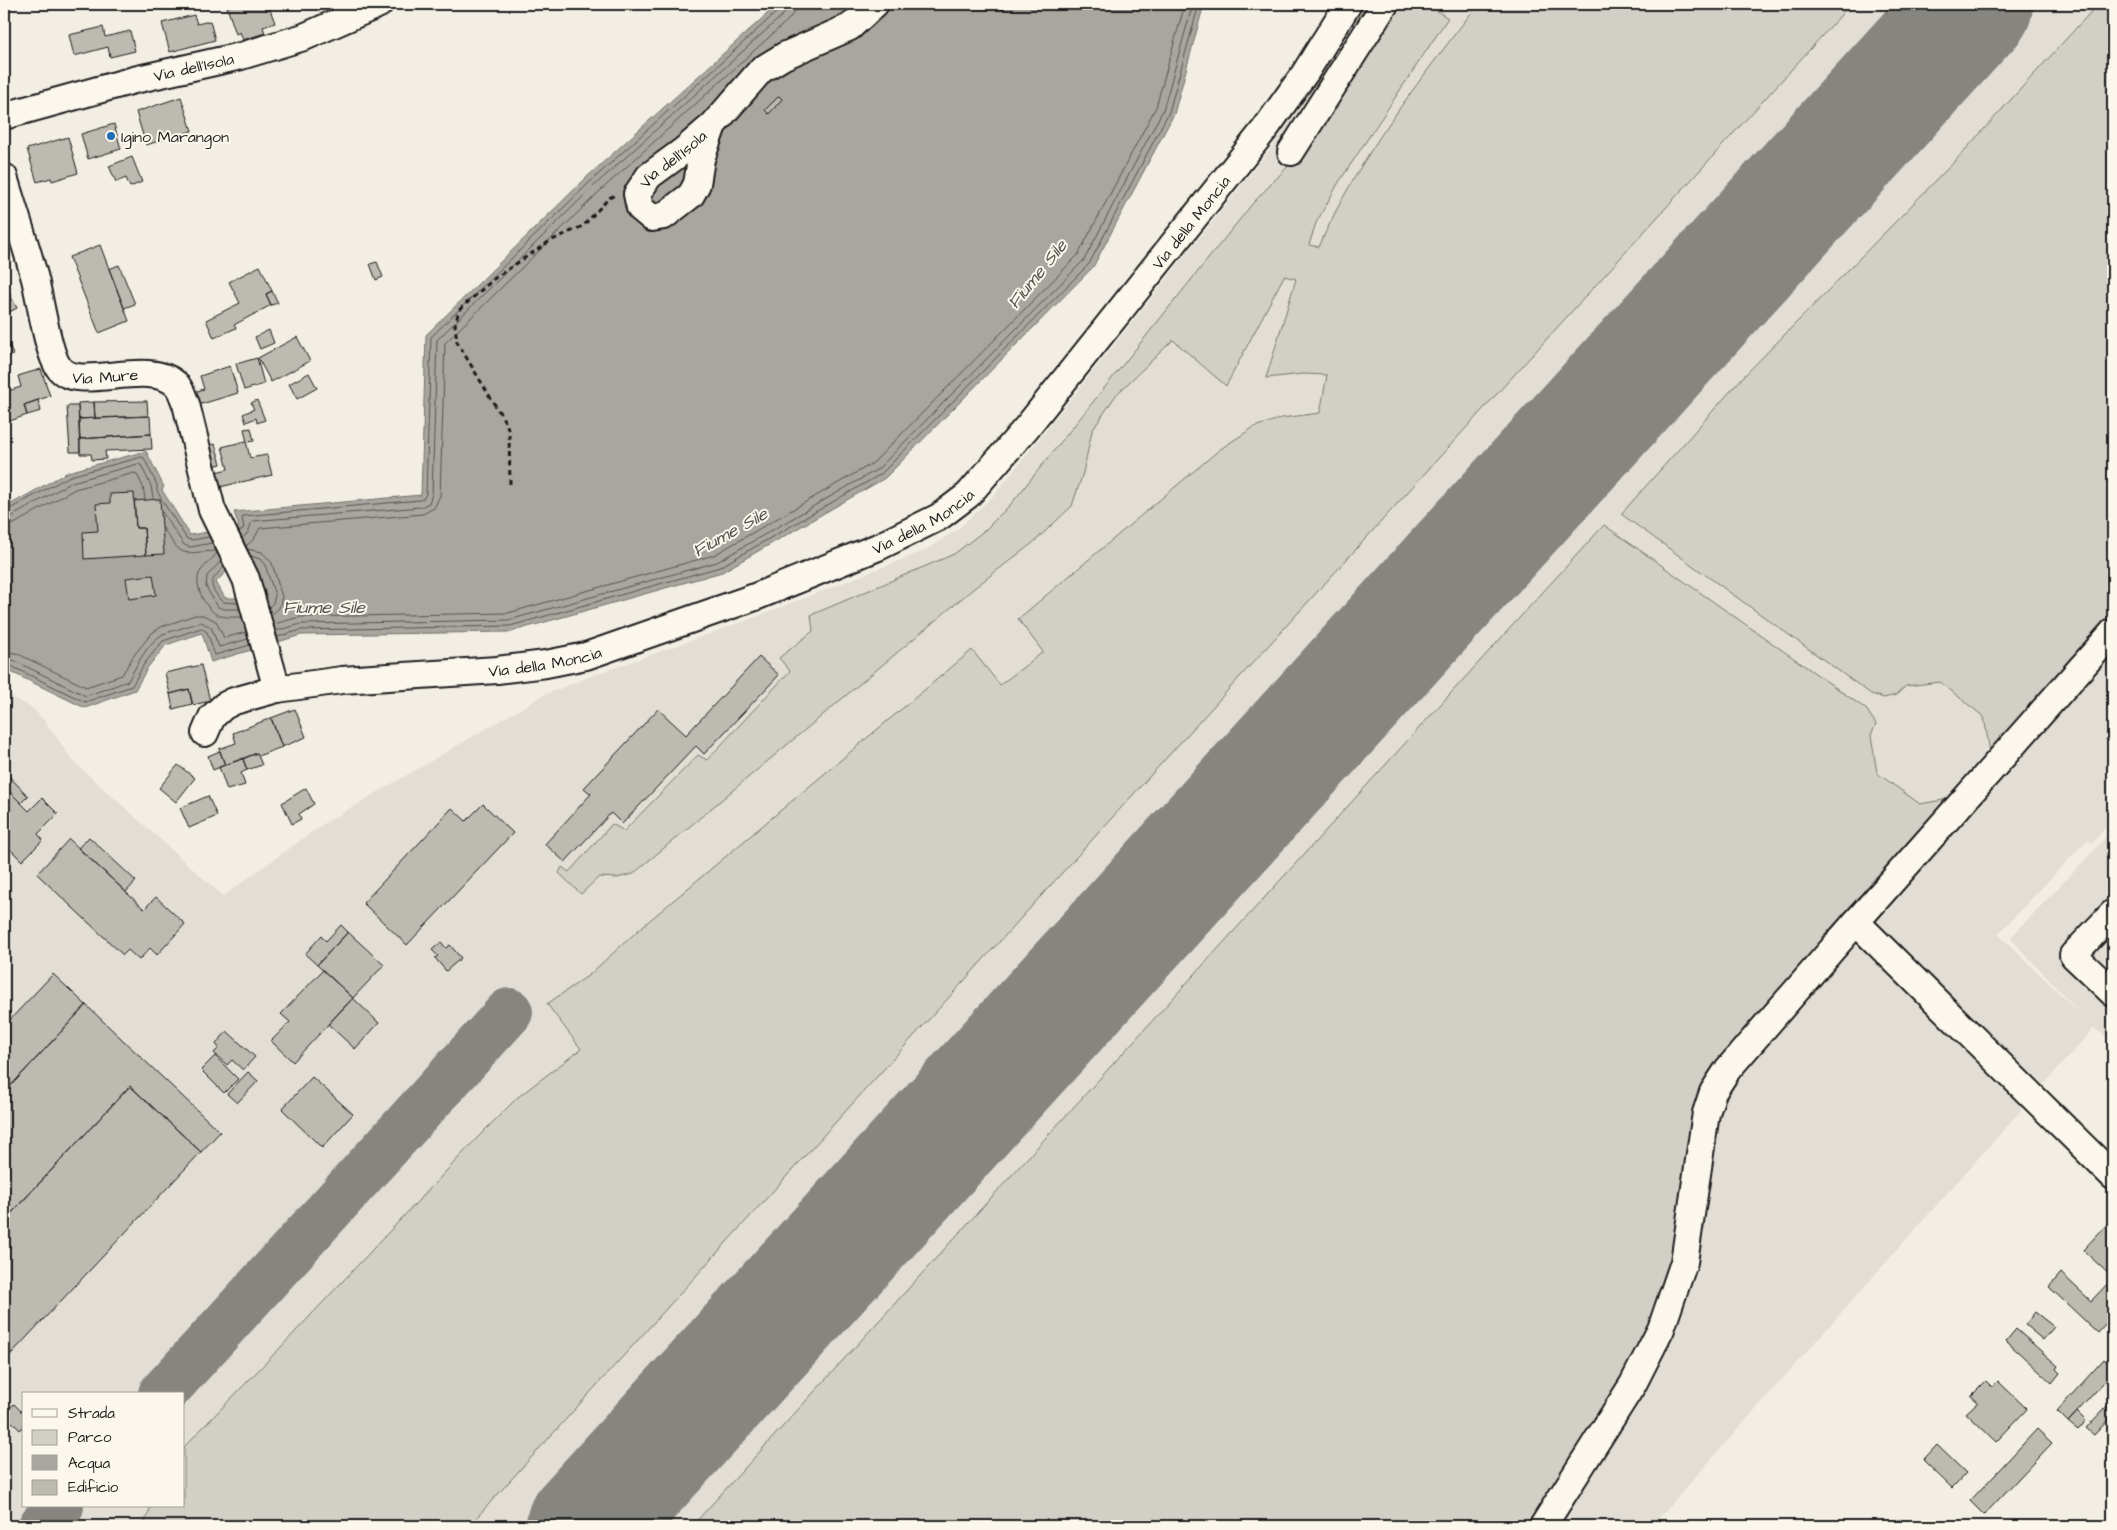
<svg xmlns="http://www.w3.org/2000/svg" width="2117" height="1530" font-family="'Architects Daughter',sans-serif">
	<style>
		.built { fill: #e2ded5; fill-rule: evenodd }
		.green { fill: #d2cfc6; stroke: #777671 }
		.water { fill: #a9a6a0; stroke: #716f6b; fill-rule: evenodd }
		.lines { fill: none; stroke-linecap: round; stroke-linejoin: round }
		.shore { stroke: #545351; stroke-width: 1 }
		.taxiway { stroke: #878580; stroke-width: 48 }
		.runway { stroke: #878580; stroke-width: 120 }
		.building { fill: #bdbab1; stroke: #1c1c1c }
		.minor-casing { stroke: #1c1c1c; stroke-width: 30 }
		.path { stroke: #1c1c1c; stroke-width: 3; stroke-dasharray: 5 4; stroke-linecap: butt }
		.minor { stroke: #fbf7ec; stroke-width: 26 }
		.poi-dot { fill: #1f6fb2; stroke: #fbf7ec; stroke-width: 2 }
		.labels { text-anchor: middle; stroke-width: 4; stroke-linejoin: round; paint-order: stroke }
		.street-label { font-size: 16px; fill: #1c1c1c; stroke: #fbf7ec }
		.poi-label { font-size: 16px; fill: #1c1c1c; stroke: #fbf7ec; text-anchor: start }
		.water-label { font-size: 18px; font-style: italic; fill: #545351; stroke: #fbf7ec }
	</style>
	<rect width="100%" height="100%" fill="#f2eee4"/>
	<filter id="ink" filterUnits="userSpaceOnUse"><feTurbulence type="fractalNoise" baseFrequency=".02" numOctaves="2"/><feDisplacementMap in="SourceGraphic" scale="10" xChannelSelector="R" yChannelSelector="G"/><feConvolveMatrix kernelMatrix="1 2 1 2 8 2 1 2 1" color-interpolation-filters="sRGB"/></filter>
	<g filter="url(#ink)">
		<path class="built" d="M 1363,4 L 2113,4 L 2113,818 L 2093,843 L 2087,840 L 1998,934 L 2083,1016 L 2010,938 L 2099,845 L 2113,827 L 2113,1042 L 2094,1028 L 1652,1526 L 4,1526 L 4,693 L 31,707 L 45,721 L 73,761 L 223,896 L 325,823 L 544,695 L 586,678 L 753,618 L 924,551 L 958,529 L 995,494 L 1271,148 ZM 24,1394 L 184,1394 L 184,1506 L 24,1506 Z"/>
		<path class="green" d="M 1393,4 L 1426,4 L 1448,18 L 1339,182 L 1316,223 L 1309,245 L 1319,247 C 1357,158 1420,80 1478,4 L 1851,4 L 469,1526 L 143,1526 L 151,1506 L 184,1506 L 184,1447 L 280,1348 L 479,1136 L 518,1097 L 581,1049 L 547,1004 L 589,975 L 644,925 L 972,650 L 1000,685 L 1043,652 L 1018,619 L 1219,450 L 1254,427 L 1282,418 L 1320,413 L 1327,375 L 1303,374 L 1266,378 L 1296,279 L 1284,276 L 1226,386 L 1173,340 L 1116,395 L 1092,431 L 1083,473 L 1072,506 L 1034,542 L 973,589 L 633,874 L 617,878 L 599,877 L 581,894 L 559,873 L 562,867 L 569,872 L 612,824 L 624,831 L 698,755 L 707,760 L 790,671 L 779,658 L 813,631 L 811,615 L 954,554 L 985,530 L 1011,504 L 1253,203 L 1294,160 Z
			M 2098,4 L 2113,4 L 2113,618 L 1991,758 L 1984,717 L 1940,682 L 1906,686 L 1896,695 L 1884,698 L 1871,694 L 1621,514 L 1743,377 L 1954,162 Z
			M 1604,525 L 1866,709 L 1876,724 L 1871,735 L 1877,773 L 1920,804 L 1960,797 L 1885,881 L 1863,892 L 1822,938 L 1815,960 L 1716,1066 L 1681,1249 L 1644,1349 L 1533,1526 L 692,1526 Z"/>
		<path class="water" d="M 778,4 L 1204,4 L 1174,114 L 1093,267 L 885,478 L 722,572 L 510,632 L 301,635 L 211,662 L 202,633 L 166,645 L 148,667 L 135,690 L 85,708 L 9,671 L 4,670 L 4,508 L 68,472 L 146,451 L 164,487 L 162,490 L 190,535 L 239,527 L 234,512 L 421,495 L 426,335 L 587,177 ZM 231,567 L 264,598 L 225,598 L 216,582 Z"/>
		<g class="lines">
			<path class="shore" d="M 161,499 L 187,539 L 192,540 L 209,537
				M 4,512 L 70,476 L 142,457 L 144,458 L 157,485 L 157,491 L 161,498
				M 162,512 L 184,545 L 191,547 L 212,543
				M 4,518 L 11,517 L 72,482 L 138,464 L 141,465 L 151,486 L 153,498
				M 4,526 L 14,524 L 75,489 L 134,473 L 137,474 L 143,487 L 145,499
				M 163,528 C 184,561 182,552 216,551
				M 239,532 L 244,528 L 242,518 L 244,516 L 420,500 L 424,498 L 426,494 L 431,337 L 591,181 L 779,10 L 781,4
				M 242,538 L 248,533 L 252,521 L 421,507 L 429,503 L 432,494 L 437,340 L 595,185 L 784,14 L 787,4
				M 246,546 L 254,539 L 260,528 L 423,514 L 434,508 L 440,496 L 445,343 L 600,191 L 789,19 L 794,12 L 795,4
				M 247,549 L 262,552 L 272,563 L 282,597 L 279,608 L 271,615
				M 217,553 C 212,560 203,566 199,574 C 194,587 206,610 218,615 C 225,618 234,617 242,617
				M 251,556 L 260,559 L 265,565 L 275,595 L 273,603 L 269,607
				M 221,561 L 207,576 L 206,587 L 218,607 L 224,609 L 240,609
				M 224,567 C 209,582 208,584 222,602 L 238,603
				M 274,624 L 300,617 L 508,613 L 714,555 L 873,463 L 1078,255 L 1156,107 L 1185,4
				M 276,631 L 301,624 L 509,620 L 717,562 L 878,469 L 1084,260 L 1163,110 L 1193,4
				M 277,637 L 301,630 L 510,626 L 720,567 L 881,474 L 1089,264 L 1169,112 L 1199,4
				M 4,652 L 16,653 L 86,687 L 122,675 L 134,655 L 152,633 L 161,627 L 195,615 L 203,615 L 216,621 L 224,638 L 246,632
				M 4,659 L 13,660 L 86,696 L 128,681 C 137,665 147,643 163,634 L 201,622 L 211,627 L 219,647 L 248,639
				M 4,665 L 11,666 L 85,702 L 132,686 L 144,664 L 163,641 L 201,628 L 207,632 L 215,655 L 250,645"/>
			<path class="taxiway" d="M 162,1394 L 509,1012
				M 42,1526 L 60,1506"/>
			<path class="runway" d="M 586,1526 L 1973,4"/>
		</g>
		<path class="building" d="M 237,4 L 268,4 L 275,23 L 263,27 L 265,33 L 243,40 L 240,32 L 236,34 L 227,7 Z
			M 194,15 L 197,24 L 210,21 L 215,40 L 170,52 L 162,23 Z
			M 103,27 L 105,37 L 130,31 L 135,51 L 110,57 L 108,47 L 74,56 L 69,35 Z
			M 779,96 L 782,99 L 769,114 L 765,110 Z
			M 181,97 L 192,131 L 146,145 L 136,112 Z
			M 114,124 L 121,149 L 88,159 L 81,134 Z
			M 68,137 L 78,173 L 52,181 L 51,178 L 37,182 L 27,149 Z
			M 132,157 L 142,182 L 130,187 L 126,178 L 116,182 L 109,166 Z
			M 100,245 L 129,321 L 99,333 L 69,257 Z
			M 377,262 L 383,277 L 376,280 L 370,264 Z
			M 119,265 L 135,304 L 124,308 L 109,269 Z
			M 260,266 L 272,291 L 266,294 L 271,305 L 234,325 L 236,328 L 214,338 L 206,320 L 240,303 L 229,282 Z
			M 4,284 L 17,308 L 4,315 Z
			M 272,291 L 278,303 L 271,305 L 266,294 Z
			M 269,330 L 274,343 L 260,349 L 255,337 Z
			M 297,337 L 310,361 L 271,382 L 258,358 Z
			M 9,344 L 13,355 L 4,358 L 4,346 Z
			M 257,358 L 264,384 L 244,390 L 236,364 Z
			M 230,366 L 238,393 L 195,406 L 191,393 L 204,389 L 200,376 Z
			M 41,369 L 50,396 L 24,405 L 27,415 L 4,423 L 4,392 L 21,387 L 18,376 Z
			M 309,373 L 317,388 L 297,399 L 289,384 Z
			M 38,400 L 41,411 L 27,415 L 24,405 Z
			M 257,400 L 265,420 L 257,423 L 256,418 L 246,422 L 243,414 L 254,409 L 251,403 Z
			M 147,401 L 148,416 L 95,418 L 94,402 Z
			M 94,402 L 95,418 L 79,419 L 78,403 Z
			M 67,406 L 78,406 L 80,452 L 70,452 Z
			M 150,416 L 151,434 L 80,439 L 79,419 Z
			M 251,428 L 254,441 L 247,442 L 244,429 Z
			M 151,434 L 152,449 L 105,451 L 106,459 L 92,460 L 91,454 L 80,454 L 80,439 Z
			M 246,441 L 250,458 L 267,455 L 272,475 L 211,489 L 208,474 L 228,469 L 222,447 Z
			M 215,444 L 221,464 L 210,467 L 205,447 Z
			M 134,493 L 136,528 L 144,528 L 146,555 L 84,559 L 83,532 L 98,531 L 96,504 L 110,503 L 110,494 Z
			M 160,499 L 164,554 L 146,555 L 144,528 L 136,528 L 134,501 Z
			M 153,575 L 156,595 L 129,599 L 126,578 Z
			M 759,657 L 779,675 L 704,754 L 696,746 L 622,824 L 611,813 L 565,862 L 545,844 L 591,794 L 584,788 L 658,709 L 686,735 Z
			M 201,665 L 210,701 L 193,705 L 189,689 L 170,694 L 165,673 Z
			M 189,689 L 192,704 L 173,709 L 170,694 Z
			M 295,709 L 306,737 L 282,747 L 271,718 Z
			M 271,718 L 282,747 L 258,756 L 257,753 L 225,765 L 219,749 L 236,743 L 233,733 Z
			M 220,751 L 225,765 L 213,770 L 208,756 Z
			M 257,753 L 262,765 L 247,770 L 243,759 Z
			M 243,759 L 247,770 L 241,773 L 245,785 L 227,790 L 219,767 Z
			M 178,765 L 195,778 L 176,802 L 159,788 Z
			M 4,771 L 28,796 L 21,803 L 4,786 Z
			M 4,786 L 29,811 L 42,798 L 58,814 L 38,834 L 43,840 L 22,861 L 4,843 Z
			M 306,788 L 314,804 L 299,814 L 301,819 L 292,824 L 282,803 Z
			M 208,796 L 217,816 L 189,828 L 180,808 Z
			M 483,804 L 513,833 L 407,945 L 363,903 L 452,808 L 466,821 Z
			M 89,837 L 136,881 L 126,892 L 78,848 Z
			M 69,839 L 144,909 L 156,897 L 185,924 L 157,955 L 150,948 L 139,960 L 128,950 L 123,955 L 37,874 Z
			M 341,925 L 348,932 L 317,965 L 305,954 L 321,936 L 326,941 Z
			M 348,932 L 384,965 L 353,998 L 317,965 Z
			M 441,942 L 446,948 L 450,945 L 461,958 L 446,971 L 435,958 L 438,956 L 432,950 Z
			M 323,970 L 353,998 L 293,1062 L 271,1041 L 290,1022 L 281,1014 Z
			M 53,974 L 86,1005 L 4,1093 L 4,1026 Z
			M 353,998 L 379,1023 L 355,1049 L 328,1024 Z
			M 86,1005 L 220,1132 L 201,1152 L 130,1086 L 4,1221 L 4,1093 Z
			M 227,1031 L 255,1057 L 243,1070 L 232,1060 L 227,1065 L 214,1053 L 219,1048 L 216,1044 Z
			M 215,1056 L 238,1079 L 224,1093 L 201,1070 Z
			M 248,1072 L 258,1081 L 237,1103 L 227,1094 Z
			M 312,1077 L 353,1114 L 322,1148 L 282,1109 Z
			M 130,1086 L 201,1152 L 12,1353 L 4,1345 L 4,1221 Z
			M 2111,1220 L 2113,1223 L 2113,1316 L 2098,1333 L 2049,1287 L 2061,1273 L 2091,1301 L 2113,1278 L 2083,1250 Z
			M 2035,1312 L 2054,1327 L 2043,1340 L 2025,1325 Z
			M 2016,1329 L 2058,1366 L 2056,1369 L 2060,1373 L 2052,1383 L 2006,1341 Z
			M 4,1345 L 12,1353 L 4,1362 Z
			M 2104,1359 L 2113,1368 L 2113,1372 L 2068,1422 L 2057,1411 Z
			M 1986,1381 L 1992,1387 L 1998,1381 L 2027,1409 L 1996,1442 L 1966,1413 L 1978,1402 L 1971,1396 Z
			M 14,1404 L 24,1414 L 24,1426 L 20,1430 L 4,1414 Z
			M 2107,1406 L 2113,1412 L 2113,1415 L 2094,1435 L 2086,1428 Z
			M 2077,1412 L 2086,1421 L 2078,1430 L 2068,1422 Z
			M 2037,1429 L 2052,1443 L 1984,1515 L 1970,1501 Z
			M 1937,1445 L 1966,1473 L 1952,1488 L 1923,1460 Z"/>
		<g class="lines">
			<defs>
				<g id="minor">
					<path id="s1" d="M 4,116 L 134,80 L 241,56 L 304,37 L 379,4"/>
					<path id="s2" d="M 713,125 L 701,159 L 697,184 L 691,195 L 664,216 L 652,218 L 640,208 L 637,194 L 649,176 L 683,151 L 713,125 L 761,70 L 784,56 L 850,27 L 875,4"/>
					<path d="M 1291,152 L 1385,4"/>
					<path id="s3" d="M 4,177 C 14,211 26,245 35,279 C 40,299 48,354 59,368 C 78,393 148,358 176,384 C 181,389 183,397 186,404 L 212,510 L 246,579 L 277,689"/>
					<path d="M 2113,632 L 1856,922 L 2113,1176"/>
					<path id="s4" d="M 205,733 L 212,717 L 224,706 L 234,701 L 277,689 L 342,680 L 497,670 L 546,664 L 586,656 L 755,597 L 878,547 L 939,517 L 968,495 L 1027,427 L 1265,129 L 1305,73 L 1348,4"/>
					<path d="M 2113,913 L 2073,955 L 2113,993"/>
					<path d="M 1543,1526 L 1633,1384 L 1661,1329 L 1684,1262 L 1706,1113 L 1713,1092 L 1728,1069 L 1856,922"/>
				</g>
			</defs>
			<use href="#minor" class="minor-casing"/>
			<path class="path" d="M 942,9 L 944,4
				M 1001,10 L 1003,4
				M 510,484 L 509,433 L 507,425 L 457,342 L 455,325 L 459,310 L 495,278 L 550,241 L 583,226 L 609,198 L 615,195"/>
			<use href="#minor" class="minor"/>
		</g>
	</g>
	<circle class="poi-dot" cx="111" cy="136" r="5"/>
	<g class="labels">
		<g class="street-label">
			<text dy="6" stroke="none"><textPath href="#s1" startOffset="196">Via dell'Isola</textPath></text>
			<text dy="6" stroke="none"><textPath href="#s2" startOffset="201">Via dell'Isola</textPath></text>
			<text dy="6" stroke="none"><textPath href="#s4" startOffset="1169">Via della Moncia</textPath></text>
			<text dy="6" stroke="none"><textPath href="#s3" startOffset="248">Via Mure</textPath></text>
			<text dy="6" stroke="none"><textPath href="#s4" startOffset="764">Via della Moncia</textPath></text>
			<text dy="6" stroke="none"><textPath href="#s4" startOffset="359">Via della Moncia</textPath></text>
		</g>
		<g class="poi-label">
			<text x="121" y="142">Igino Marangon</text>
		</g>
		<g class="water-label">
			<text transform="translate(1037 274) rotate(-51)" y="6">Fiume Sile</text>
			<text transform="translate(730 532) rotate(-29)" y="6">Fiume Sile</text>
			<text x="324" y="613">Fiume Sile</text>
		</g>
	</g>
	<rect width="2117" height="1530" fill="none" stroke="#fbf7ec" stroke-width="20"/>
	<rect x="10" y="10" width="2097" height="1510" fill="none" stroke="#1c1c1c" stroke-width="2" filter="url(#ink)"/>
	<rect x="22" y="1392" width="162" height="115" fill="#fbf7ec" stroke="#a29f99"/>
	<rect x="32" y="1409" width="25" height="8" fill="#fbf7ec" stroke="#a29f99"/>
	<text x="68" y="1418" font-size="15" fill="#1c1c1c">Strada</text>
	<rect x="32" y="1430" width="25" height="15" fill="#d2cfc6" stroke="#a29f99"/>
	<text x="68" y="1442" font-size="15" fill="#1c1c1c">Parco</text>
	<rect x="32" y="1455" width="25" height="15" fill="#a9a6a0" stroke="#a29f99"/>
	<text x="68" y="1468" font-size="15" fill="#1c1c1c">Acqua</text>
	<rect x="32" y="1480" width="25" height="15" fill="#bdbab1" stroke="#a29f99"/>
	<text x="68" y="1492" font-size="15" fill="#1c1c1c">Edificio</text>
</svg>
